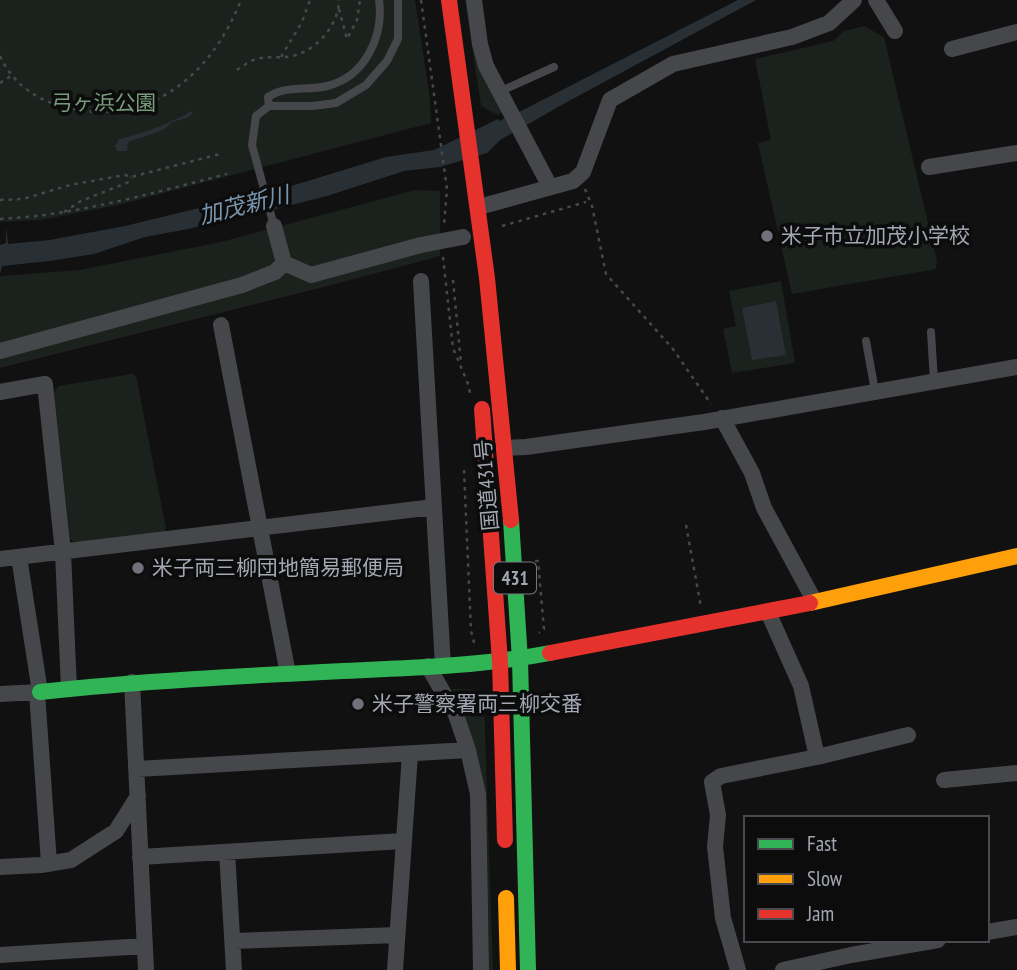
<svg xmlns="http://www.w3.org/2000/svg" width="1017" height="970" font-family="'PT Sans Narrow','Noto Sans JP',sans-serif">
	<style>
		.green { fill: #1b211c }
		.water { fill: #283036 }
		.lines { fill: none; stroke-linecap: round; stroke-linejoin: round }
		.path { stroke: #47484c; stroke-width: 2.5; stroke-dasharray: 3.5 5; stroke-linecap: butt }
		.lane { stroke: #46474a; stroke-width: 8 }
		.street { stroke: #46474a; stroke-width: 16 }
		.fast { stroke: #30b455; stroke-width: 16 }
		.slow { stroke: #ff9f0a; stroke-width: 16 }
		.jam { stroke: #e5322d; stroke-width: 16 }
		.poi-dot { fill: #6f727a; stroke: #0c0c0d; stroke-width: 2.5 }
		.labels { text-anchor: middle; stroke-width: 7; stroke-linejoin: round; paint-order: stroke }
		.shield { fill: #0c0c0d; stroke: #757880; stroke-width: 2 }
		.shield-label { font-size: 19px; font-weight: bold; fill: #a2a7b2 }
		.park-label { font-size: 21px; fill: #799d7a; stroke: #0c0c0d }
		.poi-label { font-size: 21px; fill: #a2a7b2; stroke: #0c0c0d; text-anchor: start }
		.street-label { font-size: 21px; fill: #a2a7b2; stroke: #0c0c0d }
		.water-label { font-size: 23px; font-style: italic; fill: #7996ad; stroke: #0c0c0d }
	</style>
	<rect width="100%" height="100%" fill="#111"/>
	<path class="green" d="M 0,0 L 415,0 L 430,99 L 431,123 L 118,205 L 41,220 L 0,222 Z
		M 465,0 L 468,0 L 503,112 L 498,115 L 481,106 Z
		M 864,26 L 884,37 L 937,261 L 936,269 L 792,294 L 758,143 L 771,140 L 755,59 L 833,41 L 844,31 Z
		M 415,190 L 440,191 L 440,256 L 332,285 L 0,368 L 0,276 L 79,270 L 221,242 Z
		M 781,281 L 795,363 L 732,373 L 723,329 L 736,326 L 729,291 Z
		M 132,374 L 136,376 L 166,528 L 162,534 L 76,544 L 70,539 L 54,393 L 58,386 Z
		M 452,689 L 472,689 L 484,700 L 493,970 L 488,970 L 484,803 L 478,757 L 463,712 Z"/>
	<path class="water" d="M 738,0 L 756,0 L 567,102 L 500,140 L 487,153 L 440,167 L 404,171 L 327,196 L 256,214 L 225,218 L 193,228 L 145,237 L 94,254 L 49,261 L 2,266 L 0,274 L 0,245 L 6,243 L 6,227 L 8,244 L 50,240 L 125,226 L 298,184 L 386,157 L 434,150 L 498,119 L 499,121 L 521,111 Z
		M 191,111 L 193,113 C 184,121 183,118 173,122 C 170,123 168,127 164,129 C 156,134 137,138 128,142 L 127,151 L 117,151 L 115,146 L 119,139 C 134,137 179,120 191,111 Z
		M 776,301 L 786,355 L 752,360 L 742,308 Z"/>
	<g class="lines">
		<path class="path" d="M 421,0 L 447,189 L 444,225
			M 339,9 L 347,39 L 357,20 L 360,0
			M 0,56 C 13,84 36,100 65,107 C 149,129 212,74 241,0
			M 281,57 L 302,22 L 310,0
			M 237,70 C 244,65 252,59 261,58 C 274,56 287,59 299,54 C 320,46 339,23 339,0
			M 0,83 L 11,76
			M 585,189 L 592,206 L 606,274 L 673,349 L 711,404
			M 0,200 L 23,199 L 70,185 L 125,175 L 131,177 L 220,154
			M 64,212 L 81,201 L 129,182 L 131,177
			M 0,219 C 78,215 152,193 227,174
			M 502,226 L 586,202
			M 443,257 L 453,348 L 468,384 L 470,393
			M 453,280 L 461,363
			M 464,470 L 471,631 L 475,646
			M 686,525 L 701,607
			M 535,561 L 538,561 L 544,629 L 539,633"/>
		<path class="lane" d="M 499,92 L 554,67
			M 269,106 L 268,97 C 286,85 307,91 327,86 C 365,77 384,36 379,0
			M 274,226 L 252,145 L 256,116 L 269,106 L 312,106 L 336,103 L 366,85 L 387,61 L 398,39 L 398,0
			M 931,332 L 934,381
			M 866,341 L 875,391"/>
		<path class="street" d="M 474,0 L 480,44 L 486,66 L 546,179 L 547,187
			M 876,0 L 895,31
			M 952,49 L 1017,32
			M 929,167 L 1017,153
			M 479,207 L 573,181 L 583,172 L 610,100 L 673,64 L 792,37 L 829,23 L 854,0
			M 284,263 L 311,275 L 421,245 L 463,237
			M 421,281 L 443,666
			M 221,325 L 288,674
			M 0,351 L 242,285 L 275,272 L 284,263 L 274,226
			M 0,392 L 45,384 L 63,552 L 69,689
			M 722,418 L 752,473 L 764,508 L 815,602
			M 505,448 L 526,447 L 704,422 L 1017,367
			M 0,559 L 434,507
			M 768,612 L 801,686 L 817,757 L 908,735
			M 428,666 L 456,715 L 468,750 L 478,794 L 481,970
			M 132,682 L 146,970
			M 37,693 L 49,863
			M 0,694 L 40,692 L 19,557
			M 137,769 L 468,750
			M 944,780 L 1017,773
			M 227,852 L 234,970
			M 140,857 L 403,841
			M 0,867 L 41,865 L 71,860 L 116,831 L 138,796
			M 987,932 L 1017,927
			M 233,941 L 397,935
			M 0,955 L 145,946
			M 395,970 L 410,754
			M 738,970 L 723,918 L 715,847 L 718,815 L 712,782 L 721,776 L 817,757
			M 783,970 L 851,955 L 938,940"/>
		<path class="fast" d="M 511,520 L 520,660 L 528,970
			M 40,692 C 141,681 242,676 343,671 C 412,668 482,666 550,653"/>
		<path class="slow" d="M 810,603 L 1017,556
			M 506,898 L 508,970"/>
		<path class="jam" d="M 449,0 L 487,278 L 511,520
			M 482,409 L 500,662 L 505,840
			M 550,653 L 810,603"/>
	</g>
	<g class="poi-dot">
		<circle cx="767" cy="236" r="7"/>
		<circle cx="138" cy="568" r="7"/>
		<circle cx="358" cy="704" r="7"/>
	</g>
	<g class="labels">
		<rect class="shield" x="494" y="562.5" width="42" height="31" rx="5"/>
		<g class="shield-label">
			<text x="515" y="585">431</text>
		</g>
		<g class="park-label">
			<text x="104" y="110">弓ヶ浜公園</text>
		</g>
		<g class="poi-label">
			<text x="781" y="243">米子市立加茂小学校</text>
			<text x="152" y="575">米子両三柳団地簡易郵便局</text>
			<text x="372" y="711">米子警察署両三柳交番</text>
		</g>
		<g class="street-label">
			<text transform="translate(487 485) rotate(-95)" y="7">国道431号</text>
		</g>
		<g class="water-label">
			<text transform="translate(244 205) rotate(-14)" y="8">加茂新川</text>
		</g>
	</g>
	<rect x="744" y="816" width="245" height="126" fill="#0c0c0d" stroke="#484a4f" stroke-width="2"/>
	<rect x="758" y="839" width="35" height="10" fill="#30b455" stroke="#484a4f" stroke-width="2"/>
	<text x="807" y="851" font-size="21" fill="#a2a7b2">Fast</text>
	<rect x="758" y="874" width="35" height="10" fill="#ff9f0a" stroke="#484a4f" stroke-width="2"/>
	<text x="807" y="886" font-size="21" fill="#a2a7b2">Slow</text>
	<rect x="758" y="909" width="35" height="10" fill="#e5322d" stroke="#484a4f" stroke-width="2"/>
	<text x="807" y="921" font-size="21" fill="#a2a7b2">Jam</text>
</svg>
